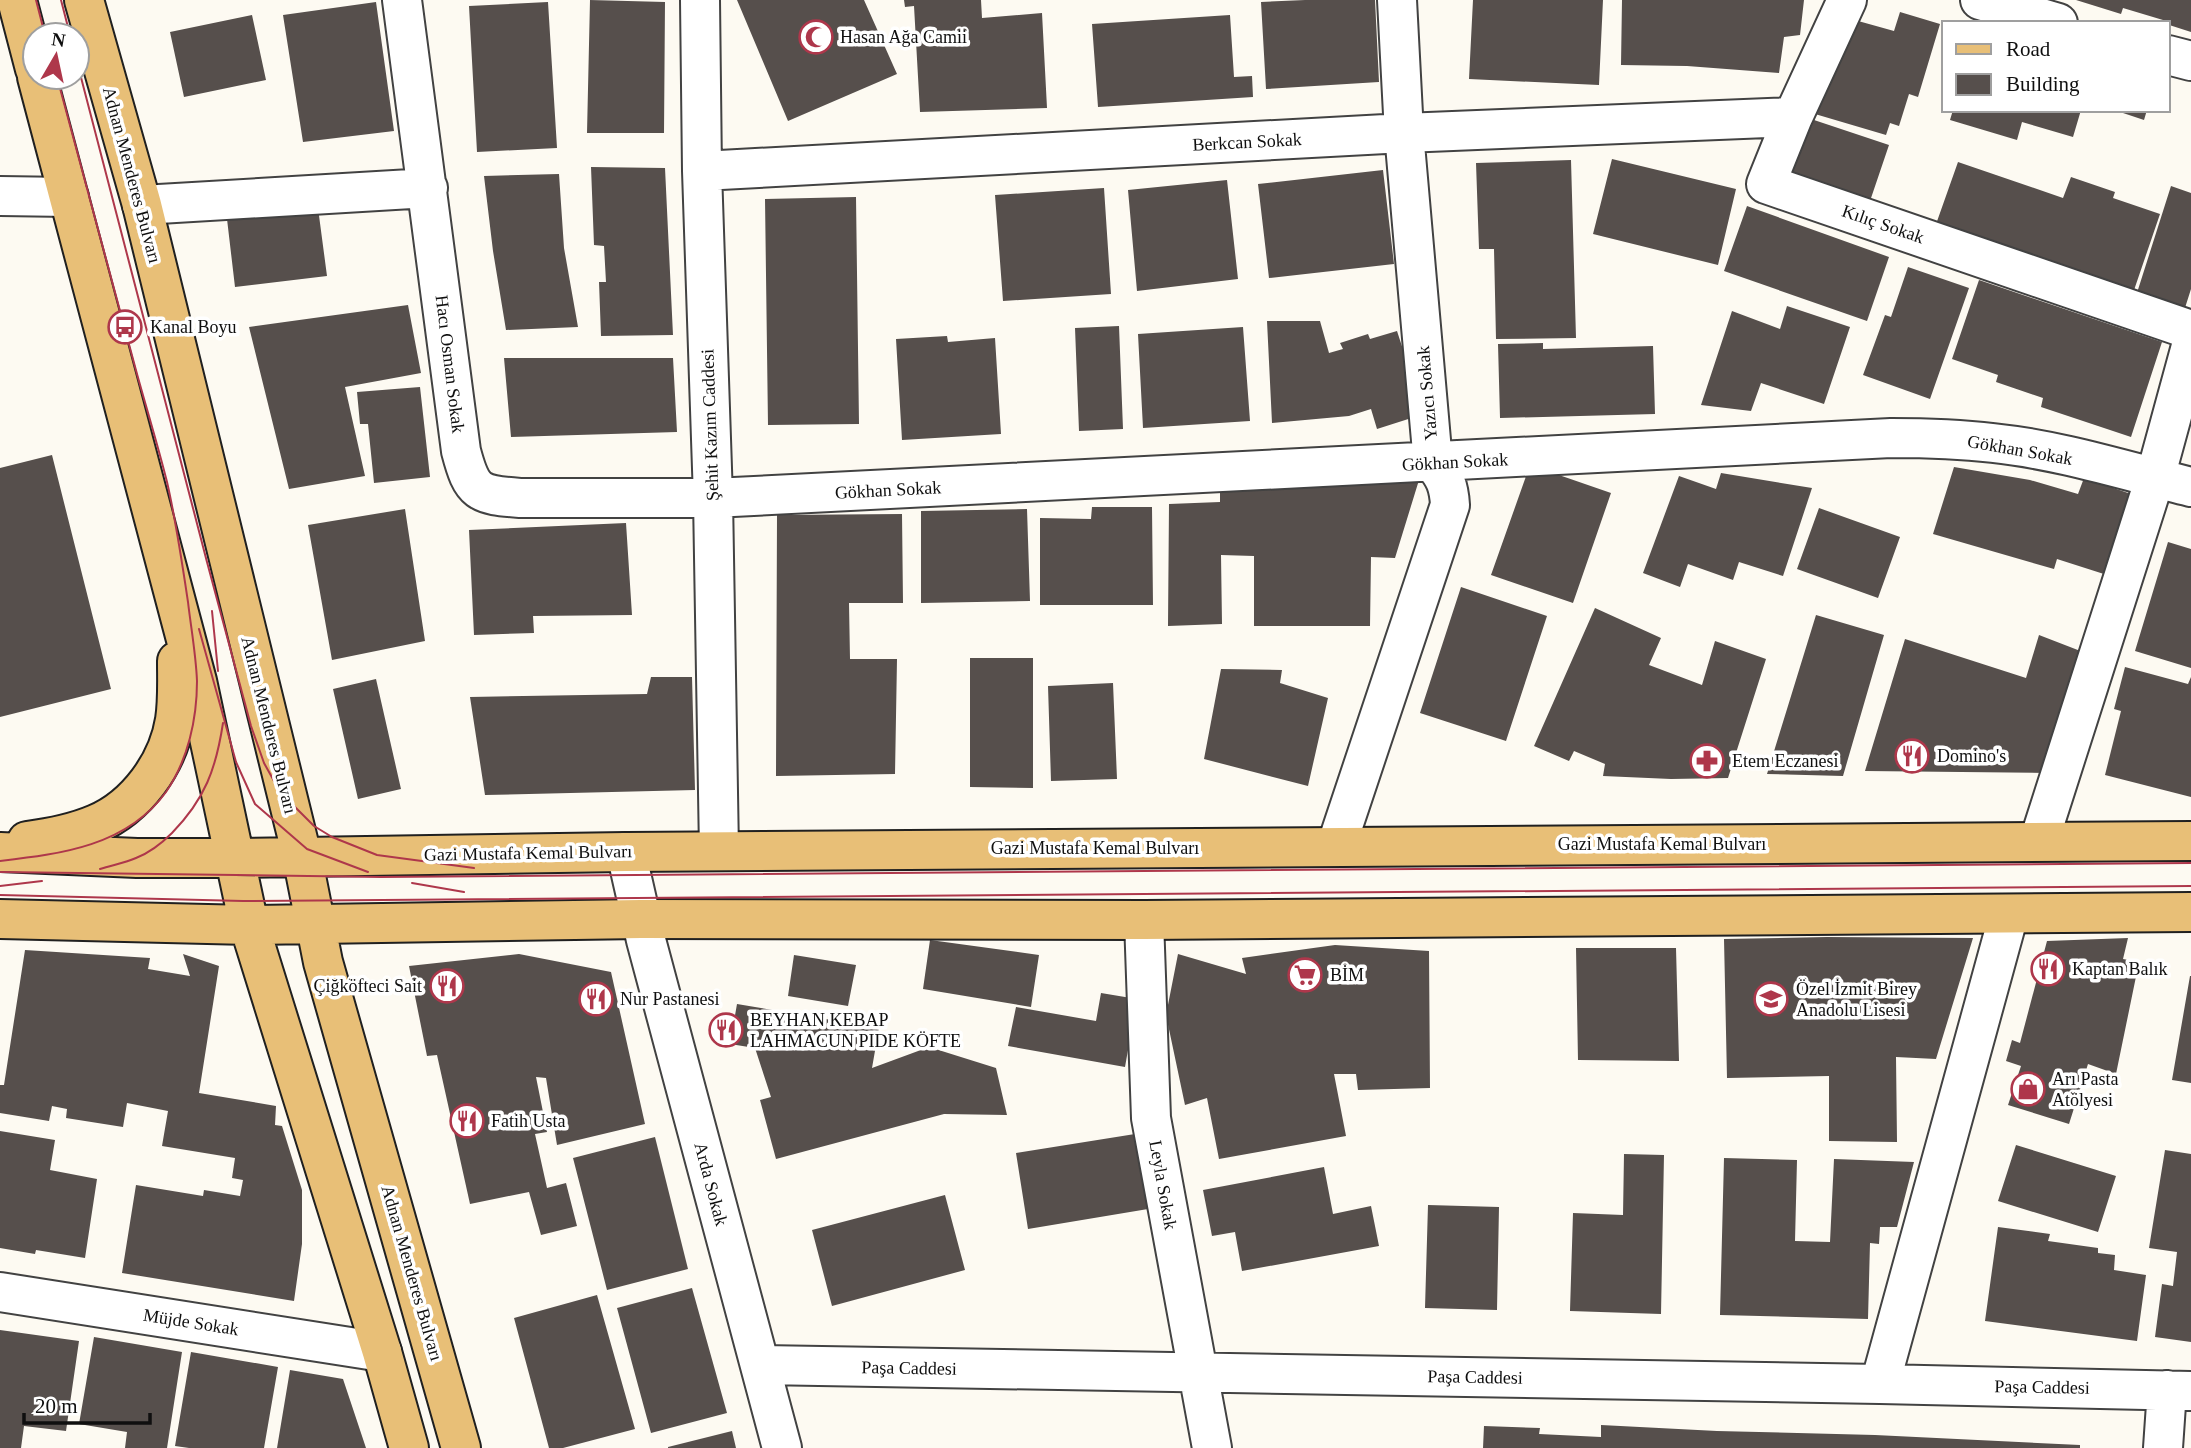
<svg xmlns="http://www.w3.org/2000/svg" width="2191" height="1448" font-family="Georgia,serif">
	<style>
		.building { fill: #564f4c }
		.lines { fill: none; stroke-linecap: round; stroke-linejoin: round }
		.minor-casing { stroke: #424242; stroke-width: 42 }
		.major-casing { stroke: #202020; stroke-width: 42 }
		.minor { stroke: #fff; stroke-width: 38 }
		.major { stroke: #e8bf77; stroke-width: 38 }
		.tram { stroke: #ae374b; stroke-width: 2 }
		.labels { text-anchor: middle; stroke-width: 7; stroke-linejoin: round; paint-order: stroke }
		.poi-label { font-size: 18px; fill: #0f0f0f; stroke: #fff; text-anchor: start }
		.street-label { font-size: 18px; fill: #0f0f0f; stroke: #fff }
	</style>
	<rect width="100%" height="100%" fill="#fdfaf2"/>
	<path class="building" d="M 590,0 L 665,2 L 664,133 L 587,133 Z
		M 737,0 L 864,0 L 897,74 L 788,121 Z
		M 904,0 L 981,0 L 982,18 L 1042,13 L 1047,108 L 920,112 L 914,6 L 905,7 Z
		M 1305,0 L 1375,0 L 1379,82 L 1266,89 L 1261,2 Z
		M 1473,0 L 1603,0 L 1599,85 L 1469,79 Z
		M 1622,0 L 1804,0 L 1800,35 L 1784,37 L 1779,73 L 1687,66 L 1621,65 Z
		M 2076,0 L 2191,0 L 2191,32 L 2163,23 L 2163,20 L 2123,8 L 2121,14 Z
		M 376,2 L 394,131 L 303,142 L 283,15 Z
		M 548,2 L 557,148 L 477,152 L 469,6 Z
		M 1900,12 L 1940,24 L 1918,97 L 1909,94 L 1899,126 L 1890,123 L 1886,135 L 1815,114 L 1829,70 L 1835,72 L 1851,19 L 1894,31 Z
		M 252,15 L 266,80 L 184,97 L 170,32 Z
		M 1230,15 L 1234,77 L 1252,76 L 1253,97 L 1098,107 L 1092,24 Z
		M 1953,110 L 2081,110 L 2073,137 L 2022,122 L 2017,140 L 1950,120 Z
		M 2114,110 L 2147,110 L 2144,120 Z
		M 1811,119 L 1889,145 L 1869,204 L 1791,176 Z
		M 1612,159 L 1736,189 L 1718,265 L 1593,234 Z
		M 1571,160 L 1576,338 L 1496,339 L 1494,249 L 1479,249 L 1476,163 Z
		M 1958,162 L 2063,198 L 2071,177 L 2115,192 L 2113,198 L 2160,214 L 2132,296 L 1935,227 Z
		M 591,167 L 665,168 L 673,335 L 601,336 L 599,282 L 606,282 L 604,246 L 594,245 Z
		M 1383,170 L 1394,264 L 1269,278 L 1258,184 Z
		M 559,174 L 564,248 L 578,327 L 506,330 L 493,251 L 484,176 Z
		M 1227,180 L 1238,279 L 1137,291 L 1128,190 Z
		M 2171,186 L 2191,193 L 2191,289 L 2184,311 L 2136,296 Z
		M 1104,188 L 1111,294 L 1003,301 L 995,195 Z
		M 856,197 L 859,424 L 768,425 L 765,199 Z
		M 1747,206 L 1889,257 L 1867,321 L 1724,271 Z
		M 318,208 L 327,276 L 235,287 L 227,219 Z
		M 1908,267 L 1969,288 L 1930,399 L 1863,375 L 1885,315 L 1891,317 Z
		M 1979,280 L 2162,342 L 2131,437 L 2041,407 L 2043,398 L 1996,382 L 1998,375 L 1952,359 Z
		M 408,305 L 421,373 L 345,387 L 365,476 L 289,489 L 249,327 Z
		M 1787,306 L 1850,327 L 1824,404 L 1761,383 L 1751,411 L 1701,405 L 1732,311 L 1780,329 Z
		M 1267,321 L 1320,321 L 1329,353 L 1343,349 L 1340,343 L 1368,334 L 1370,339 L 1397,331 L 1424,414 L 1377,429 L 1371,409 L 1349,416 L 1272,423 Z
		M 1119,326 L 1123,429 L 1079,431 L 1075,328 Z
		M 1243,327 L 1250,421 L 1143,428 L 1138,334 Z
		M 947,336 L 948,342 L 995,338 L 1001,434 L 902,440 L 896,339 Z
		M 1543,343 L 1543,349 L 1653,346 L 1655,414 L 1500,418 L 1498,344 Z
		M 504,358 L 673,358 L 677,432 L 511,437 Z
		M 420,387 L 430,477 L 374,483 L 368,424 L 360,424 L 357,392 Z
		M 52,455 L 111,689 L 0,717 L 0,468 Z
		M 1530,465 L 1611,493 L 1573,603 L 1491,575 Z
		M 1954,467 L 2030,480 L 2078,494 L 2084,478 L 2134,495 L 2107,575 L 2057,559 L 2054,569 L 1933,534 Z
		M 1721,473 L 1812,488 L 1783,576 L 1739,562 L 1733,580 L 1688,564 L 1680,587 L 1643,573 L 1679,476 L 1716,489 Z
		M 1419,480 L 1395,558 L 1371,557 L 1370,626 L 1254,626 L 1254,556 L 1221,555 L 1222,624 L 1168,626 L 1169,504 L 1220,502 L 1220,486 Z
		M 1092,507 L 1152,507 L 1153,605 L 1040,605 L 1040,518 L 1091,519 Z
		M 1819,508 L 1900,537 L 1878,598 L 1797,569 Z
		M 405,509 L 425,641 L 332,660 L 308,525 Z
		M 1027,509 L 1030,601 L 921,603 L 921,511 Z
		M 902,514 L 903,603 L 849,603 L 850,659 L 897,659 L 895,774 L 776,776 L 777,515 Z
		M 626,523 L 632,615 L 533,616 L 534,633 L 474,635 L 469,530 Z
		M 2168,542 L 2191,549 L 2191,668 L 2135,651 Z
		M 1461,587 L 1547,616 L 1506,741 L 1420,713 Z
		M 1595,608 L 1661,638 L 1649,665 L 1702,685 L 1715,641 L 1766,659 L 1728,778 L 1671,779 L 1603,776 L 1605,764 L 1574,751 L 1569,761 L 1534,746 Z
		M 1816,615 L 1884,635 L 1843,776 L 1767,774 Z
		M 2039,635 L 2083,652 L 2046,773 L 1865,771 L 1905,639 L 2026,678 Z
		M 970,658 L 1033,658 L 1033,788 L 970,787 Z
		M 2125,667 L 2188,684 L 2191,677 L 2191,797 L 2105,775 L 2121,711 L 2114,709 Z
		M 1221,669 L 1282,670 L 1280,683 L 1328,698 L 1308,786 L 1204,759 Z
		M 651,677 L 692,677 L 695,790 L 485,795 L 470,697 L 647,694 Z
		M 376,679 L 401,789 L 358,799 L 333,689 Z
		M 1113,683 L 1117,779 L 1051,781 L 1048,686 Z
		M 1827,937 L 1973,938 L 1936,1059 L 1896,1057 L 1897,1142 L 1829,1141 L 1829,1076 L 1727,1078 L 1724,939 Z
		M 2128,938 L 2123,959 L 2139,962 L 2116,1074 L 2088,1064 L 2069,1124 L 2008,1105 L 2021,1066 L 2006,1061 L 2012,1040 L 2020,1043 L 2047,941 Z
		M 930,940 L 1039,955 L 1031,1007 L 923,989 Z
		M 1335,945 L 1429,951 L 1430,1088 L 1358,1090 L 1356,1074 L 1334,1074 L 1346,1136 L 1219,1159 L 1207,1098 L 1185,1105 L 1166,1015 L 1178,954 L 1246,974 L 1242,958 Z
		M 1576,948 L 1676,948 L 1679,1061 L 1578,1060 Z
		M 25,950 L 150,958 L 148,969 L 190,976 L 183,954 L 219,966 L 199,1093 L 276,1106 L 275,1125 L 282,1126 L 302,1190 L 302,1244 L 294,1301 L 122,1273 L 136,1185 L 203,1196 L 204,1190 L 240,1196 L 243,1180 L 232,1178 L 235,1158 L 162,1146 L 168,1111 L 127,1103 L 123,1127 L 66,1118 L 67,1109 L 52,1106 L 49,1121 L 0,1113 L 0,1085 L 4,1085 Z
		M 519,954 L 611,972 L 645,1124 L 557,1145 L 546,1078 L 536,1077 L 547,1132 L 535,1134 L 547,1188 L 566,1183 L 577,1226 L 541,1235 L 529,1192 L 470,1204 L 437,1055 L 427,1056 L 409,966 Z
		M 794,955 L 856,965 L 848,1006 L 788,996 Z
		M 2190,976 L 2191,976 L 2191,1083 L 2172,1080 Z
		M 1101,993 L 1137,999 L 1125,1067 L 1008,1046 L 1016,1007 L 1096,1021 Z
		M 737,1004 L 879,1028 L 872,1068 L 929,1047 L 996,1068 L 1007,1115 L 944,1114 L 776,1159 L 760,1100 L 771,1097 L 755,1048 L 730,1044 Z
		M 0,1131 L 55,1140 L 50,1170 L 97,1179 L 85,1258 L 36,1250 L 35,1254 L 0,1248 Z
		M 1135,1134 L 1148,1209 L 1028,1229 L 1016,1153 Z
		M 655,1137 L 688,1269 L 607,1290 L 573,1158 Z
		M 2016,1145 L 2116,1176 L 2098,1232 L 1998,1201 Z
		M 2165,1150 L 2191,1154 L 2191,1342 L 2155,1337 L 2162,1284 L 2173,1286 L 2177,1252 L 2149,1248 Z
		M 1624,1154 L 1664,1155 L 1661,1314 L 1570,1311 L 1573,1213 L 1623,1215 Z
		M 1724,1158 L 1797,1160 L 1795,1241 L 1830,1242 L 1834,1159 L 1914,1162 L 1897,1227 L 1880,1227 L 1879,1244 L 1870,1243 L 1868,1319 L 1720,1315 Z
		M 1324,1167 L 1333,1214 L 1371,1206 L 1379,1246 L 1242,1271 L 1235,1232 L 1212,1236 L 1203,1190 Z
		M 945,1195 L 965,1270 L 832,1306 L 812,1230 Z
		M 1428,1205 L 1499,1207 L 1497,1310 L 1425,1308 Z
		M 1998,1227 L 2050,1234 L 2048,1241 L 2098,1248 L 2098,1253 L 2115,1255 L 2114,1270 L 2146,1275 L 2137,1341 L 1985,1321 Z
		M 692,1288 L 727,1413 L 651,1433 L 617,1308 Z
		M 597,1295 L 635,1429 L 563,1448 L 549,1448 L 514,1318 Z
		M 0,1330 L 79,1341 L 66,1431 L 24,1426 L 21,1448 L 0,1448 Z
		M 94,1337 L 182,1352 L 167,1448 L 125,1448 L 127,1432 L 79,1424 Z
		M 191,1352 L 278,1367 L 264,1448 L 189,1448 L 175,1446 Z
		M 290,1370 L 343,1379 L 366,1448 L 277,1448 Z
		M 1601,1425 L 1717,1431 L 1875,1435 L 2080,1445 L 2080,1448 L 1483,1448 L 1484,1426 L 1540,1428 L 1539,1434 L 1601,1437 Z
		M 732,1431 L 736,1448 L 668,1448 L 668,1447 Z"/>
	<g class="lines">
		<defs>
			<path id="minor" d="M 402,0 L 461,451 C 472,493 478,495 520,498 L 713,498 L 1891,438 C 1925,438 1959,439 1993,443 C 2060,450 2126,471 2191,487
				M 700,0 L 702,171 L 713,498 L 719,851
				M 1847,0 L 1793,117 L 1766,184 L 2191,330
				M 1980,0 L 2058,23
				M 2168,55 L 2191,61
				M 702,171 L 1404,133 L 1793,117
				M 0,196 L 69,197
				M 142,205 L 428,188
				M 2039,841 L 2155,478 L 2191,346
				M 1336,847 L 1450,505 C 1449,487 1445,476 1433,463 L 1404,133 L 1397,0
				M 626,852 L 646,940 L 782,1448
				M 1144,920 L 1151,1118 L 1212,1448
				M 0,1292 L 382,1352
				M 760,1365 L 1880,1384 L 2191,1391
				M 1880,1384 L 2009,914
				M 2163,1448 L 2167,1390"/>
			<path id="major" d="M 17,0 L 35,69
				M 84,0 L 142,205 L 302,856 L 323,962 L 461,1448
				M 37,77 L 197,681 L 249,925 L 382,1352 L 409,1448
				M 27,841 C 50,838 75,833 96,824 C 136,807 168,764 175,720 C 178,701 177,681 177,661
				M 0,852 L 137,858 L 234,858 L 626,852 L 2191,841
				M 0,919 L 249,925 L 641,919 L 1144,920 L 2191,912"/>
		</defs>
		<use href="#minor" class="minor-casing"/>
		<use href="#major" class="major-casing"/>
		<use href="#minor" class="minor"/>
		<use href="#major" class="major"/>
		<path class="tram" d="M 36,0 L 45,35
			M 61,0 L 70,35
			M 77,62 L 207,562 L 251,726 L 264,763 L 274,781 L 288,800 L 314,826 L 332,837 L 377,855 L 474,868
			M 212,611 L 218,671
			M 199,629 L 236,762 L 255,804 L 307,849 L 368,872
			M 0,861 C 61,854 127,846 166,792 C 188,760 197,719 197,681 C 196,655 191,628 188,602 C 182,562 176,521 167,482 C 158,446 147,410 137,374 C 110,275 84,176 57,77
			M 100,869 C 112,865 125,863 136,858 C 149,853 162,843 172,833 C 205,799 216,769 223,723
			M 0,872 L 381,877 L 2191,863
			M 412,883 L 464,892
			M 0,886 L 42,881
			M 0,895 L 243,901 L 2191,886"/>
	</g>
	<defs>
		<symbol id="mosque-ring" viewBox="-11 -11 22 22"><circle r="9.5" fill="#fff" stroke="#ae374b" stroke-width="1.5"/><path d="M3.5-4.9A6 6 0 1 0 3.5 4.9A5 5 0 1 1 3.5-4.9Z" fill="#ae374b"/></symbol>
		<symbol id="bus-ring" viewBox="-11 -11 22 22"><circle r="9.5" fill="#fff" stroke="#ae374b" stroke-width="1.5"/><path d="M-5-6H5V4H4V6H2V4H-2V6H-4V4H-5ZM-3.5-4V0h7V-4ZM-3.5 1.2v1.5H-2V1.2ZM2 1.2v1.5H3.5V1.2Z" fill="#ae374b"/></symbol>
		<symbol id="restaurant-ring" viewBox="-11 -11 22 22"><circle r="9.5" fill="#fff" stroke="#ae374b" stroke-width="1.5"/><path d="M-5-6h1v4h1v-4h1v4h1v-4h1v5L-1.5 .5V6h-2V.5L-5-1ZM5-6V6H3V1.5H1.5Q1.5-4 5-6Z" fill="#ae374b"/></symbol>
		<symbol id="pharmacy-ring" viewBox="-11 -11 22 22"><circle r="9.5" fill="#fff" stroke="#ae374b" stroke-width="1.5"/><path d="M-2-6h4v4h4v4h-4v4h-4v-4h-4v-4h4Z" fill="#ae374b"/></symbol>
		<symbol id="supermarket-ring" viewBox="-11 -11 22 22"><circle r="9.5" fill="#fff" stroke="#ae374b" stroke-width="1.5"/><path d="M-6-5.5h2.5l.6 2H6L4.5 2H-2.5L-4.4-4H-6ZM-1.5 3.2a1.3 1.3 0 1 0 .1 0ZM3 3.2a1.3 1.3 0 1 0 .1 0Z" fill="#ae374b"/></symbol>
		<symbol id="school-ring" viewBox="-11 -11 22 22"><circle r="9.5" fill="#fff" stroke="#ae374b" stroke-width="1.5"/><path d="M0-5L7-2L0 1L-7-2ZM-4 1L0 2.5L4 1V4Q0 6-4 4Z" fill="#ae374b"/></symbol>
		<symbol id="shop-ring" viewBox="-11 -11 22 22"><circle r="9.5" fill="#fff" stroke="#ae374b" stroke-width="1.5"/><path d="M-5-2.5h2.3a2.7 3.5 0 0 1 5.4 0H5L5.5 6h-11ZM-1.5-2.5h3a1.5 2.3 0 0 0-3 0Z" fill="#ae374b"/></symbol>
	</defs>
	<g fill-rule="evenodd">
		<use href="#mosque-ring" x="797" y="18" width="38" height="38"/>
		<use href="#bus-ring" x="106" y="308" width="38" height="38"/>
		<use href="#restaurant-ring" x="1893" y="737" width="38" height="38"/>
		<use href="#pharmacy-ring" x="1688" y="742" width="38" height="38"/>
		<use href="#restaurant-ring" x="2029" y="950" width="38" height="38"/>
		<use href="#supermarket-ring" x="1286" y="956" width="38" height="38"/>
		<use href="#restaurant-ring" x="428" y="967" width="38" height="38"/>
		<use href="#restaurant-ring" x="577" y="980" width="38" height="38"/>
		<use href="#school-ring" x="1752" y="980" width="38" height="38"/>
		<use href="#restaurant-ring" x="707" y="1011" width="38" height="38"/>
		<use href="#shop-ring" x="2009" y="1070" width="38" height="38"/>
		<use href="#restaurant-ring" x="448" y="1102" width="38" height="38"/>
	</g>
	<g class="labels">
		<g class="poi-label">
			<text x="840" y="43">Hasan Ağa Camii</text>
			<text x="150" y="333">Kanal Boyu</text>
			<text x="1937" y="762">Domino's</text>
			<text x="1732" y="767">Etem Eczanesi</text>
			<text x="2072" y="975">Kaptan Balık</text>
			<text x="1330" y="981">BİM</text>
			<text x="422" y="992" text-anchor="end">Çiğköfteci Sait</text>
			<text x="1796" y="995">Özel İzmit Birey<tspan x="1796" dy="21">Anadolu Lisesi</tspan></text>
			<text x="620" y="1005">Nur Pastanesi</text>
			<text x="750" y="1026">BEYHAN KEBAP<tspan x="750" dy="21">LAHMACUN PIDE KÖFTE</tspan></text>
			<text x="2052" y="1085">Arı Pasta<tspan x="2052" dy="21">Atölyesi</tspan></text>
			<text x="491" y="1127">Fatih Usta</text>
		</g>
		<g class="street-label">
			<text transform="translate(1247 142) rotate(-3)" y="6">Berkcan Sokak</text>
			<text transform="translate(132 175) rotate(75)" y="6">Adnan Menderes Bulvarı</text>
			<text transform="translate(1883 224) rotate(19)" y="6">Kılıç Sokak</text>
			<text transform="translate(450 364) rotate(83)" y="6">Hacı Osman Sokak</text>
			<text transform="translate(1427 393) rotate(-95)" y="6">Yazıcı Sokak</text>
			<text transform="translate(710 425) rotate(-92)" y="6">Şehit Kazım Caddesi</text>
			<text transform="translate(2020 450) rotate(10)" y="6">Gökhan Sokak</text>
			<text transform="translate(1455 462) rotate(-3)" y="6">Gökhan Sokak</text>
			<text transform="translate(888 490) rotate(-3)" y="6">Gökhan Sokak</text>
			<text transform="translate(269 725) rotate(76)" y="6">Adnan Menderes Bulvarı</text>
			<text x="1662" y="850">Gazi Mustafa Kemal Bulvarı</text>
			<text x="1095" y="854">Gazi Mustafa Kemal Bulvarı</text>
			<text transform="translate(528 853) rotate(-1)" y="6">Gazi Mustafa Kemal Bulvarı</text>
			<text transform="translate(711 1184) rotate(75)" y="6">Arda Sokak</text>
			<text transform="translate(1163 1185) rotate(80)" y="6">Leyla Sokak</text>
			<text transform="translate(412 1273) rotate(74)" y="6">Adnan Menderes Bulvarı</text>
			<text transform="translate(191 1322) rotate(9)" y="6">Müjde Sokak</text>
			<text transform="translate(909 1368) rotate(1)" y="6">Paşa Caddesi</text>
			<text transform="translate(1475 1377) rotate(1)" y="6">Paşa Caddesi</text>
			<text transform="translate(2042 1387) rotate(1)" y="6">Paşa Caddesi</text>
		</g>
	</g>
	<rect x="1942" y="21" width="228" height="91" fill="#ffffff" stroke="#9f9f9f" stroke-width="2"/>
	<rect x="1956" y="44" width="35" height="10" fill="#e8bf77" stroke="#9f9f9f" stroke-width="2"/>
	<text x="2006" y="56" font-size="21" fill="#0f0f0f">Road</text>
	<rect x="1956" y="74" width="35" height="21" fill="#564f4c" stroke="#9f9f9f" stroke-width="2"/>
	<text x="2006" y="91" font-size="21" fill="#0f0f0f">Building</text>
	<g transform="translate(56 56) rotate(9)"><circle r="33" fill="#ffffff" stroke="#9f9f9f" stroke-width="2"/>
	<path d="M0-5L12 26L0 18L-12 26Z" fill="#ae374b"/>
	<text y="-10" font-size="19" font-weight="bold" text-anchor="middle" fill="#0f0f0f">N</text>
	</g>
	<path d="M24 1413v10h126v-10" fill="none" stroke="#0f0f0f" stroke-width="3.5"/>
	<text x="35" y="1413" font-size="21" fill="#0f0f0f" stroke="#ffffff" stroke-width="5" paint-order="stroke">20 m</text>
</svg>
